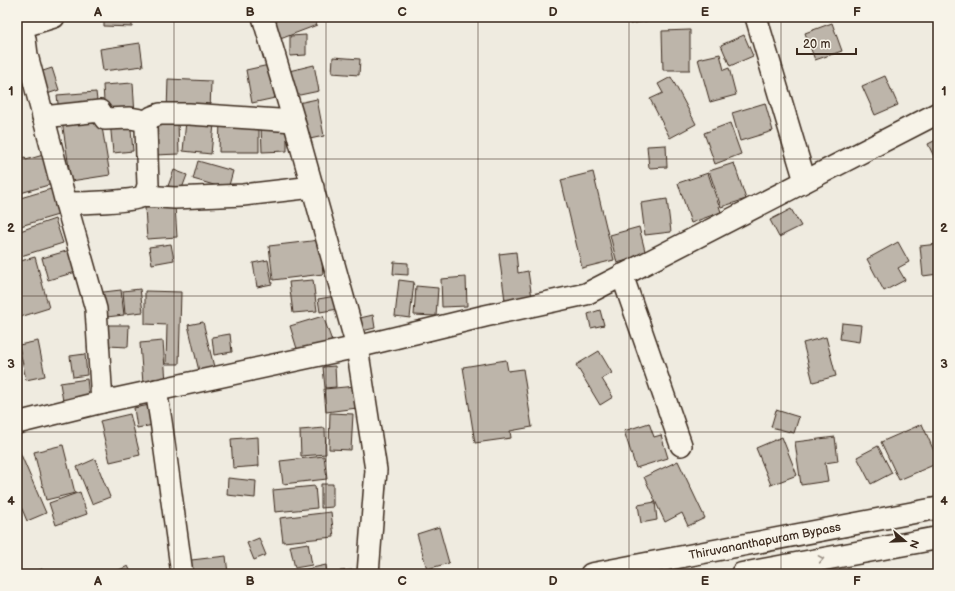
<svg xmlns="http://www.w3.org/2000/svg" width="955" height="591" font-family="'Balsamiq Sans',sans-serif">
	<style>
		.building { fill: #bdb5aa; stroke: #3b2a1e }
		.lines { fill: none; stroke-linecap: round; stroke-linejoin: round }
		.minor-casing { stroke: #3b2a1e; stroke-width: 24 }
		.highway-casing { stroke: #3b2a1e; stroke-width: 25 }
		.minor { stroke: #f7f3e8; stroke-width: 21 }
		.highway { stroke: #f7f3e8; stroke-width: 22 }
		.oneway { stroke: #998e83 }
		.grid { fill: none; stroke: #3b2a1e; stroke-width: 1; stroke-opacity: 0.55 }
		.labels { text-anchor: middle; stroke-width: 4; stroke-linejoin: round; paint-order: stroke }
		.street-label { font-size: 12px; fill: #3b2a1e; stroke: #f7f3e8 }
		.neatline { fill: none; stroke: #3b2a1e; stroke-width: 1.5 }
		.grid-label { font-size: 13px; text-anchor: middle; font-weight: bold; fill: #3b2a1e }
	</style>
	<rect width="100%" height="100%" fill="#efebe0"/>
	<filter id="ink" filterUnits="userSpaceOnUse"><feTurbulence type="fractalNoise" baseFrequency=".025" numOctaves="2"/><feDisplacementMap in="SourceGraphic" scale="8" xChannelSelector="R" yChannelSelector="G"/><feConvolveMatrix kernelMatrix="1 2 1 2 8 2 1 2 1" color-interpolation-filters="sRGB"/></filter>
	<g filter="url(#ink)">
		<path class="building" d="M 104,17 L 132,17 L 132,27 L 104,26 Z
			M 266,17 L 314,17 L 317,25 L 275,41 Z
			M 628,17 L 656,17 L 656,19 L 630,24 Z
			M 832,23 L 842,51 L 815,60 L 805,33 Z
			M 690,30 L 690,70 L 663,70 L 662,31 Z
			M 306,35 L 306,55 L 290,56 L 290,36 Z
			M 744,35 L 753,56 L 730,66 L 721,45 Z
			M 140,43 L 143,66 L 103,71 L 100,49 Z
			M 17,51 L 27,83 L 17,86 Z
			M 720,54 L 724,70 L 729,68 L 736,95 L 710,102 L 698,59 Z
			M 333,57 L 360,59 L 359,75 L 332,73 Z
			M 269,65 L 275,98 L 252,103 L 246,70 Z
			M 314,65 L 319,91 L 295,96 L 289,71 Z
			M 52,68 L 59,90 L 44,95 L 37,73 Z
			M 885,76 L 898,105 L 875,115 L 862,86 Z
			M 671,77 L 696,124 L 670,138 L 650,99 L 663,93 L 658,84 Z
			M 168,79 L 211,81 L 210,112 L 167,111 Z
			M 133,83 L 135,116 L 105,118 L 103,85 Z
			M 96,92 L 98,109 L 59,112 L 57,95 Z
			M 317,99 L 324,136 L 305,140 L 298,103 Z
			M 765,103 L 773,131 L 740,141 L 732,113 Z
			M 100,115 L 110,175 L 71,181 L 62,121 Z
			M 130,119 L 133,151 L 113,153 L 110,121 Z
			M 220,120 L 259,121 L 259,152 L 219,152 Z
			M 186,121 L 214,124 L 211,154 L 183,151 Z
			M 178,122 L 179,154 L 155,155 L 153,123 Z
			M 730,123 L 741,154 L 715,164 L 704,133 Z
			M 287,124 L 287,151 L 262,152 L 261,125 Z
			M 938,139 L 938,165 L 928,144 Z
			M 666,145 L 667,167 L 649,168 L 647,146 Z
			M 43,155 L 52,184 L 17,194 L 17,159 L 25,157 L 26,160 Z
			M 198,161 L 233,171 L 228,189 L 193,179 Z
			M 734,163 L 746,199 L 721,207 L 709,171 Z
			M 174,170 L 187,175 L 181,191 L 168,186 Z
			M 593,172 L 614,260 L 582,268 L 561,180 Z
			M 708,173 L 721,212 L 691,223 L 678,183 Z
			M 51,189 L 58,215 L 17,227 L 17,199 Z
			M 667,199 L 671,232 L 645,235 L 641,203 Z
			M 175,206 L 177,237 L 147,239 L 145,208 Z
			M 791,209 L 801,226 L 779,237 L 770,220 Z
			M 55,219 L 63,243 L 21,256 L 17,244 L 17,232 Z
			M 639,227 L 646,255 L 617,263 L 610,235 Z
			M 320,240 L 323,274 L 273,280 L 269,246 Z
			M 898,242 L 909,262 L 898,268 L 905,280 L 884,291 L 867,259 Z
			M 171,244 L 174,260 L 152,264 L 149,247 Z
			M 938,244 L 938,274 L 923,276 L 920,246 Z
			M 70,250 L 76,272 L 48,280 L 42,258 Z
			M 516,252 L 518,273 L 528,271 L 532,298 L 505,301 L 499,254 Z
			M 35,257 L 49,308 L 17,318 L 17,262 Z
			M 268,260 L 272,284 L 257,287 L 253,263 Z
			M 394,262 L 408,263 L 408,275 L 393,274 Z
			M 466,277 L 467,306 L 442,307 L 441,279 Z
			M 313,280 L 317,311 L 293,313 L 289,282 Z
			M 399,280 L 414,282 L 410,318 L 395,316 Z
			M 416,286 L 438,288 L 436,316 L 414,315 Z
			M 140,289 L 143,312 L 125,314 L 123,291 Z
			M 121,290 L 124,315 L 98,318 L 95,293 Z
			M 145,291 L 181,292 L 179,364 L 166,364 L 167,325 L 145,324 Z
			M 336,296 L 338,309 L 320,312 L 318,299 Z
			M 600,310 L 604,325 L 591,328 L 588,314 Z
			M 373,315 L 375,328 L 362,331 L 360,318 Z
			M 323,316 L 332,341 L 298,352 L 290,326 Z
			M 203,322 L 214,367 L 199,371 L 188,325 Z
			M 842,323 L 861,325 L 859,342 L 840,339 Z
			M 108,325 L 129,325 L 128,347 L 108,346 Z
			M 230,334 L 232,352 L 214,355 L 212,337 Z
			M 826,337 L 836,376 L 813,382 L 803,343 Z
			M 38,341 L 45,376 L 26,380 L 19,345 Z
			M 163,341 L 166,382 L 143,384 L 140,343 Z
			M 599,351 L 612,373 L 602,379 L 613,397 L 600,405 L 576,365 Z
			M 85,354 L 87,375 L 73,377 L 70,356 Z
			M 506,360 L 508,371 L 523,369 L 532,427 L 510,431 L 511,438 L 475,443 L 463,367 Z
			M 335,366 L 336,387 L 325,388 L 323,367 Z
			M 17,368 L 21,383 L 17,384 Z
			M 87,379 L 89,397 L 63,401 L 60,383 Z
			M 356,386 L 357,408 L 326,412 L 324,389 Z
			M 155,404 L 159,424 L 137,428 L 134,408 Z
			M 776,410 L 799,417 L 794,433 L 771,427 Z
			M 330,413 L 353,414 L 351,450 L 329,449 Z
			M 130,414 L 140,455 L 110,462 L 100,421 Z
			M 649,423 L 654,437 L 661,435 L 668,458 L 636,468 L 624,431 Z
			M 922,424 L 938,460 L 938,463 L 899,480 L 881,442 Z
			M 325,428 L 326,454 L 301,456 L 300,430 Z
			M 258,437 L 259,466 L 233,468 L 231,439 Z
			M 782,437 L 797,475 L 771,485 L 756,448 Z
			M 835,437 L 838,461 L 825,463 L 828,481 L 801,485 L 795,442 Z
			M 63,445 L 75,493 L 46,500 L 34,452 Z
			M 878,446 L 892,473 L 871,484 L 857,457 Z
			M 19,450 L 46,513 L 27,521 L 17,497 L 17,451 Z
			M 324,456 L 327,479 L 283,484 L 280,461 Z
			M 95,459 L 110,497 L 92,504 L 77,467 Z
			M 678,461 L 705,518 L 688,526 L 682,513 L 665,522 L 644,477 Z
			M 228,478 L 256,481 L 255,498 L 227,495 Z
			M 321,484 L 333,484 L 333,507 L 321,508 Z
			M 315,486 L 317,508 L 275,512 L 273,490 Z
			M 80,492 L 87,514 L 56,525 L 49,503 Z
			M 655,502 L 657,520 L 641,523 L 638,505 Z
			M 331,512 L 334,537 L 283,542 L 280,518 Z
			M 439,527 L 449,563 L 427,569 L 417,534 Z
			M 259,538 L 266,555 L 254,560 L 247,543 Z
			M 308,543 L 312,565 L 295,568 L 290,546 Z
			M 226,556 L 228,574 L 185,574 L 183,561 Z
			M 326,565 L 327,574 L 298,574 L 298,571 Z
			M 128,566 L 132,574 L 110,574 Z
			M 42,569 L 44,574 L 29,574 Z
			M 354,570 L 354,574 L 341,574 L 340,571 Z"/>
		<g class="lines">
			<defs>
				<g id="minor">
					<path d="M 18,17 L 25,39 L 27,55 L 66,203 L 96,309 L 102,402"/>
					<path d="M 263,17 L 294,121 L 357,347 L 376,470 L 368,574"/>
					<path d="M 756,17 L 805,181"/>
					<path d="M 21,27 L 54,17"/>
					<path d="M 43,117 L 100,111 L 105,119 L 130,118 L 147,121"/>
					<path d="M 143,196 L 175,198 L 243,195 L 313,187"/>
					<path d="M 66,203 C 78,203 136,202 143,196 C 146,193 147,189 148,185 L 146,128 L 147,121 L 152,117 L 160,114 L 189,114 L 294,121"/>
					<path d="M 622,275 L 681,445"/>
					<path d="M 156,390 L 161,421 L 182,574"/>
					<path d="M 17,423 L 102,402 L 357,347 L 485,316 L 586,294 L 938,113"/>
					<path id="s1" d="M 591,574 L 938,508"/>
				</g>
				<path id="highway" d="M 742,574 L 938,538"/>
			</defs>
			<use href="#minor" class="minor-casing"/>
			<use href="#highway" class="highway-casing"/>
			<use href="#minor" class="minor"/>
			<use href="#highway" class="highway"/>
		</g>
		<defs><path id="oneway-chevron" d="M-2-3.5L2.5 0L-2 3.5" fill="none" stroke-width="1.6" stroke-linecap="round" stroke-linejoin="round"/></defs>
		<use class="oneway" href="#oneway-chevron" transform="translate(821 559) rotate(-10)"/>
	</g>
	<path class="grid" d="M 174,17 L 174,574M 326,17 L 326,574M 478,17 L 478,574M 629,17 L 629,574M 781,17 L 781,574M 17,159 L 938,159M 17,296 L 938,296M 17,432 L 938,432"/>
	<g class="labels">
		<g class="street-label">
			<text dy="4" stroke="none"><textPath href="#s1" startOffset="177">Thiruvananthapuram Bypass</textPath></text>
		</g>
	</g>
	<rect width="955" height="591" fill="none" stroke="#f7f3e8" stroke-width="44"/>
	<g transform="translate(905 541) rotate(109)" stroke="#f7f3e8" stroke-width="3" paint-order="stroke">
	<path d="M0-3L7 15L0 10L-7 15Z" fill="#3b2a1e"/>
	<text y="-6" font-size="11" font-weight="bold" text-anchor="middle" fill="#3b2a1e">N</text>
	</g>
	<path d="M797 48v6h59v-6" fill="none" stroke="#3b2a1e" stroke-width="2"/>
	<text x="803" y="48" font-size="12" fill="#3b2a1e" stroke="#f7f3e8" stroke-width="3" paint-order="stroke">20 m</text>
	<rect x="22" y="22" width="911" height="547" class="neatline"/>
	<g class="grid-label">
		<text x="98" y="16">A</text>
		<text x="250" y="16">B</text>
		<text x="402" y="16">C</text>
		<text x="553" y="16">D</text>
		<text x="705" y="16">E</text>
		<text x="857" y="16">F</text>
		<text x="11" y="95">1</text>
		<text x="944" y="95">1</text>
		<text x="11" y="232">2</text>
		<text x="944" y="232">2</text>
		<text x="11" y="368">3</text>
		<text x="944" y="368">3</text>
		<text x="11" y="505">4</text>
		<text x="944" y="505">4</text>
		<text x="98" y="585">A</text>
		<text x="250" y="585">B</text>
		<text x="402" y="585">C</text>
		<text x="553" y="585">D</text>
		<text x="705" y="585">E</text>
		<text x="857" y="585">F</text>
	</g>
</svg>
